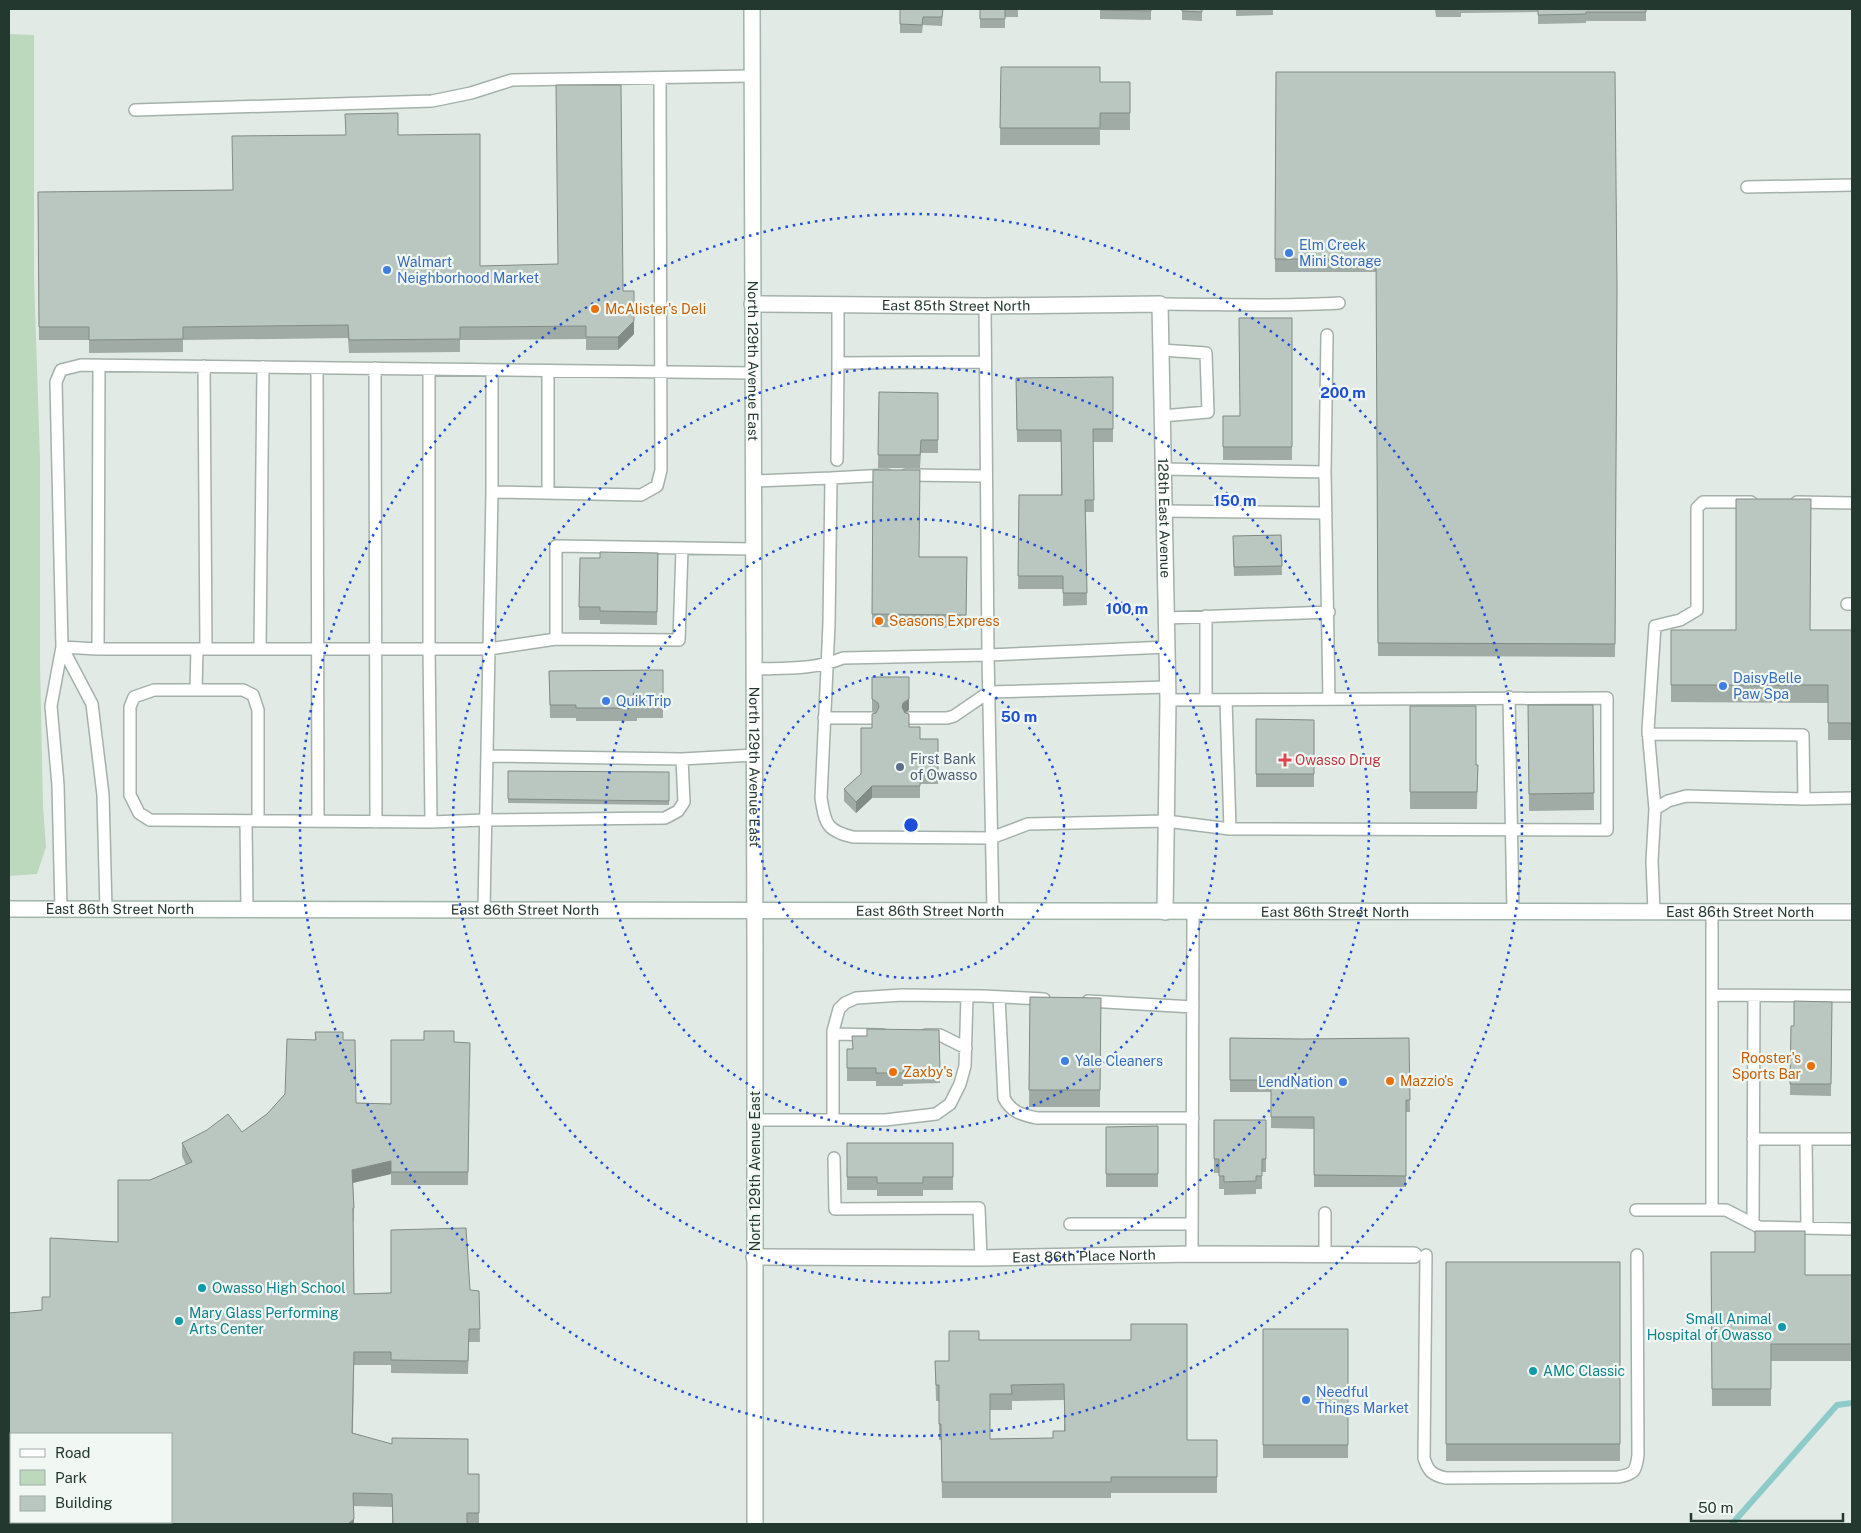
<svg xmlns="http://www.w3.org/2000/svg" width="1861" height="1533" font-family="'Public Sans',sans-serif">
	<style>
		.green { fill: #bcd9be }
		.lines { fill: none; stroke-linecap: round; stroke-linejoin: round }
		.stream { stroke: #8ecac9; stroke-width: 6 }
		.service-casing { stroke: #a4b1aa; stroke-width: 14 }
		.minor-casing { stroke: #a4b1aa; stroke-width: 18 }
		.secondary-casing { stroke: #a1b5aa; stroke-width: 18 }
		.service { stroke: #fff; stroke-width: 11 }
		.minor { stroke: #fff; stroke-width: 15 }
		.secondary { stroke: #fff; stroke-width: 15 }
		.wall { fill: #a0aba5; fill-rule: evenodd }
		.shaded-wall { fill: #828b86 }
		.building { fill: #bac7c0; stroke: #828b86; fill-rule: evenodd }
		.ring { fill: none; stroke: #1d4ed8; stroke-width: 2.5; stroke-dasharray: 2.5 5 }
		.shop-dot { fill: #3f7fe0; stroke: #f1f7f3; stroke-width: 2 }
		.food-dot { fill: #e8710a; stroke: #f1f7f3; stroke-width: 2 }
		.health-dot { fill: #e0444e; stroke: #f1f7f3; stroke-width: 2 }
		.service-dot { fill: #5c6f8a; stroke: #f1f7f3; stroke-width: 2 }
		.culture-dot { fill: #0f9aa8; stroke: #f1f7f3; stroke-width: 2 }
		.labels { text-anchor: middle; stroke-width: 4.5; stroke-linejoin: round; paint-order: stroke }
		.shop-label { font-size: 14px; fill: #366cbe; stroke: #f1f7f3; text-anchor: start }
		.street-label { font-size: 14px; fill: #23392f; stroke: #f1f7f3 }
		.food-label { font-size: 14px; fill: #c56008; stroke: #f1f7f3; text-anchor: start }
		.service-label { font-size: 14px; fill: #4e5e75; stroke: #f1f7f3; text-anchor: start }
		.health-label { font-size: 14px; fill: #be3a42; stroke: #f1f7f3; text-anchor: start }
		.culture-label { font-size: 14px; fill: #0d838f; stroke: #f1f7f3; text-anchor: start }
		.centre { fill: #1d4ed8; stroke: #f1f7f3; stroke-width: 2.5 }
		.ring-label { font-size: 15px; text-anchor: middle; font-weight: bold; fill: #1d4ed8; stroke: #f1f7f3; stroke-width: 4.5; stroke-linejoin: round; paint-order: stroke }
	</style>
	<rect width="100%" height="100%" fill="#e1eae4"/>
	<path class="green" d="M 9,34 L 34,35 L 34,276 L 40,460 L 40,663 L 43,806 L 46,847 L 37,874 L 9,876 Z"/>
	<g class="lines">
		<path class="stream" d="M 1732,1524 L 1837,1405 L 1852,1403"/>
		<defs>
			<path id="service" d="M 135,110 L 432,101 L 471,93 L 512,80 L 752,76
				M 1747,187 L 1852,185
				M 838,304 L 838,363 L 985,362
				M 1160,304 C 1220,304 1280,307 1339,303
				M 985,306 L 988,655 L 993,911
				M 1161,350 L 1206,353 L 1208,412 L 1162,416
				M 204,366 L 206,649
				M 317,368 L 318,821
				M 375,368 L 376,822
				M 429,369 L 429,648 L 431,822
				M 548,371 L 548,493
				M 837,460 L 838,363
				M 1164,469 L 1325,472 L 1329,699
				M 1325,472 L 1327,335
				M 906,475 L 986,476
				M 831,478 L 887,475
				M 753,481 L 831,478 L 829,624 L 821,798 C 825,824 827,831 853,837 L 991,838 L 1028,824 L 1166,821 L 1230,829 L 1607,830 L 1607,698 L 1168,700
				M 492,492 L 492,370
				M 1797,502 L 1852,503
				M 1164,511 L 1326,513
				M 1847,604 L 1852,604
				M 1206,616 L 1206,700
				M 1167,618 L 1329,612
				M 556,639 L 556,546 L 753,549
				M 62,647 L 98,649 L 489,649 L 556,639 L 679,640 L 682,549
				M 62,647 L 92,704 L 103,795 L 106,909
				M 98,649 L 99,365
				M 260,649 L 263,367
				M 754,669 C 784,668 814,670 843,658 L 988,655 L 1167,647
				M 196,690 L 197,649
				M 1509,697 L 1513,912
				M 1226,700 L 1230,829
				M 824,718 L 872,718
				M 909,718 L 947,718 L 954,716 L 989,692 L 1168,687
				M 1648,734 L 1803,735 L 1804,799
				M 487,756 L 682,759 L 754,755
				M 1655,809 L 1648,730 L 1655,626 L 1680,620 L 1697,610 L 1697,508 L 1703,502 L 1751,502
				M 246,821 L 247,909
				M 258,821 L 258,710 L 253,695 L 243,690 L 154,690 L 134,697 L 130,707 L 130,795 L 139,813 L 150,820 L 431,822 L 485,820 L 665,818 L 678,811 L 684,802 L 682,759
				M 61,909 L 58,785 L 51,706 L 62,647 L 56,382 L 61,370 L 81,365 L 752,373
				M 484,909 L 492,492 L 641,495 L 657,486 L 661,470 L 660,78
				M 1654,912 L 1652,861 L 1655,809 L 1668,801 L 1686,796 L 1804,799 L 1852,798
				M 1712,995 L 1852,996
				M 999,997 L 1004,1098 C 1011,1112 1022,1115 1037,1118 L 1193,1118
				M 1088,1001 L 1193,1007
				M 833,1034 L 882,1035
				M 926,1035 L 940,1035 L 966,1048
				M 755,1120 L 885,1120 L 936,1114 L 950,1104 L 960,1084 L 965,1066 L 967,996
				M 833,1120 L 833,1031 L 839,1009 L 845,1003 L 856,998 L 902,995 L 983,996 L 1044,999
				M 1753,1139 L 1852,1139
				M 1806,1139 L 1807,1228
				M 834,1158 L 835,1209 L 979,1208 L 981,1258
				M 1636,1210 L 1726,1210 L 1759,1227 L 1852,1229
				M 1712,1210 L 1712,912
				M 1325,1213 L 1325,1255
				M 1070,1224 L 1192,1224
				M 1753,1224 L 1754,996
				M 1192,1254 L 1193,912
				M 1426,1255 L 1424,1458 C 1428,1471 1432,1475 1446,1478 L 1618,1477 C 1634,1474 1636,1472 1638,1455 L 1637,1255"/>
			<g id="minor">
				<path id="s1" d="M 752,304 L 985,306 L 1160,304 L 1168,700 L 1165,912"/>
				<path id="s2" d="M 754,1257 L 981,1258 L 1192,1254 L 1414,1255"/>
			</g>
			<g id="secondary">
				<path id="s3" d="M 752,9 L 755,952 L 755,1524"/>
				<path id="s4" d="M 9,909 C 623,909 1238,913 1852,912"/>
			</g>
		</defs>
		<use href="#service" class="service-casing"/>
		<use href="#minor" class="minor-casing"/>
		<use href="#secondary" class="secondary-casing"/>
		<use href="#service" class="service"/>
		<use href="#minor" class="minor"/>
		<use href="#secondary" class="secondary"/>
	</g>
	<path class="wall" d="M 900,9 L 943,9 L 942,26 L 923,25 L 922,33 L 900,33 Z
		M 980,9 L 1018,9 L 1018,17 L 1005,17 L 1005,28 L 980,28 Z
		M 1100,9 L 1151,9 L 1151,20 L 1100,19 Z
		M 1182,9 L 1202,9 L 1202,21 L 1182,20 Z
		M 1236,9 L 1273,9 L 1273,15 L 1236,16 Z
		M 1383,9 L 1646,9 L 1646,21 L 1586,21 L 1586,23 L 1538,24 L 1538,12 L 1461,13 L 1461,17 L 1436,17 L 1435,9 L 1383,10 Z
		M 1001,67 L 1100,82 L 1130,82 L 1130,130 L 1100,130 L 1100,145 L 1000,145 Z
		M 1276,72 L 1617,302 L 1615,657 L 1378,656 L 1376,272 L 1275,272 Z
		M 398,135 L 480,266 L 623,291 L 634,334 L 618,350 L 586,350 L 586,339 L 480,340 L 460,340 L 460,352 L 349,353 L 348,338 L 183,340 L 183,352 L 89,353 L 89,340 L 39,340 L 38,192 L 233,190 Z
		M 1292,318 L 1292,460 L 1223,460 L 1223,416 L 1240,416 Z
		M 1113,377 L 1113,442 L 1093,442 L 1094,512 L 1086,512 L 1087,605 L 1063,606 L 1063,589 L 1018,589 L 1019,495 L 1061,495 L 1061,442 L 1017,442 L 1016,378 Z
		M 879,392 L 938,393 L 938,453 L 921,453 L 920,468 L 878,468 Z
		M 873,470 L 919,557 L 967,557 L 966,628 L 872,627 Z
		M 1281,535 L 1282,575 L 1234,576 L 1233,536 Z
		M 658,553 L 657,625 L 600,624 L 600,620 L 579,620 L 579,607 L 600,558 Z
		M 1671,630 L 1852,630 L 1852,740 L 1828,740 L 1828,703 L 1671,702 Z
		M 663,670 L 663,718 L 637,718 L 637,721 L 576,721 L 576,718 L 550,718 L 549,671 Z
		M 872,677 L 909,710 L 905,713 L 909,727 L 920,739 L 938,739 L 938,784 L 920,784 L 920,798 L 872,798 L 856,813 L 844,801 L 844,789 L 861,774 L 876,713 L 872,711 Z
		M 1528,705 L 1593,705 L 1594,810 L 1529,811 Z
		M 1410,706 L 1476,765 L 1478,765 L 1477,809 L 1410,809 Z
		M 1256,719 L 1314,720 L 1314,787 L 1256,787 Z
		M 508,771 L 669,772 L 669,805 L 508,803 Z
		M 1030,997 L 1101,998 L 1100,1107 L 1029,1107 Z
		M 1832,1002 L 1831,1096 L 1790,1095 L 1791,1026 L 1794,1026 Z
		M 939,1030 L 940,1083 L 903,1084 L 903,1086 L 876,1086 L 876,1081 L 847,1081 L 847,1049 L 852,1049 L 867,1036 Z
		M 315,1032 L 343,1040 L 356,1103 L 391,1104 L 454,1042 L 470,1043 L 468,1185 L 391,1185 L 391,1174 L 353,1183 L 354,1208 L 354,1221 L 353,1221 L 354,1294 L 470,1290 L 479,1291 L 480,1342 L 469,1342 L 468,1374 L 391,1373 L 391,1365 L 354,1365 L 353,1433 L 468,1474 L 479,1474 L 479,1524 L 392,1524 L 392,1507 L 354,1506 L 354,1524 L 68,1524 L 66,1522 L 171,1522 L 11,1434 L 11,1499 L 9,1499 L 9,1313 L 42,1310 L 50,1297 L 118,1242 L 150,1180 L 186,1165 L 182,1156 L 182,1143 L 242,1132 L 267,1114 L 285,1094 L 315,1040 Z
		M 1230,1038 L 1301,1039 L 1409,1038 L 1410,1112 L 1406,1112 L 1406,1187 L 1314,1187 L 1314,1129 L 1271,1128 L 1271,1092 L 1230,1092 Z
		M 1214,1120 L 1266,1120 L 1266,1172 L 1262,1172 L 1262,1189 L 1256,1189 L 1256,1194 L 1224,1195 L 1224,1189 L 1219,1189 L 1219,1173 L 1214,1173 Z
		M 1158,1126 L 1158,1187 L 1106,1187 L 1106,1127 Z
		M 847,1143 L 953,1143 L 953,1190 L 923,1190 L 923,1196 L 877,1196 L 877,1190 L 847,1190 Z
		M 1711,1252 L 1755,1252 L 1805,1275 L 1852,1275 L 1852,1361 L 1771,1361 L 1771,1406 L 1712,1406 Z
		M 1446,1262 L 1620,1262 L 1620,1461 L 1446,1461 Z
		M 1263,1329 L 1348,1329 L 1348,1458 L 1263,1458 Z
		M 979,1340 L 1187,1440 L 1217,1440 L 1217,1493 L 1111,1493 L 1111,1498 L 942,1498 L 941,1440 L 939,1440 L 939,1401 L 936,1401 L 935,1361 L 949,1361 ZM 1064,1400 L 1064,1431 L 1053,1438 L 990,1439 L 990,1410 L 1012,1410 L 1012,1401 Z"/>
	<path class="shaded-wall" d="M 634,321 L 634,334 L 618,350 L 618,337 Z
		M 909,699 L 909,710 L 903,714 L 902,707 L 903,703 Z
		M 872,786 L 872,798 L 856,813 L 856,802 Z
		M 391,1161 L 391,1174 L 352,1183 L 352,1170 Z
		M 354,1519 L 354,1524 L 348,1524 Z"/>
	<path class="building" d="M 900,9 L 943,9 L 942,17 L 923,17 L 922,25 L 900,24 Z
		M 980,9 L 1005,9 L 1005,19 L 980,19 Z
		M 1100,9 L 1151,9 L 1151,11 L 1100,10 Z
		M 1182,9 L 1202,9 L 1202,12 L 1182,11 Z
		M 1538,9 L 1646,9 L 1646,12 L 1586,12 L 1586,14 L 1538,15 Z
		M 1001,67 L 1100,67 L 1100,82 L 1130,82 L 1130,113 L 1100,113 L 1100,128 L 1000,128 Z
		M 1276,72 L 1615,72 L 1617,289 L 1615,644 L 1378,643 L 1376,259 L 1275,259 Z
		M 556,85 L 621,85 L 623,291 L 634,291 L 634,321 L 618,337 L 586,337 L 586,326 L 480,327 L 460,327 L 460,339 L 349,340 L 348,325 L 183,327 L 183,339 L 89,340 L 89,327 L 39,327 L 38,192 L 233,190 L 232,136 L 346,135 L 345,114 L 398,113 L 398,135 L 480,134 L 480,266 L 558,264 Z
		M 1239,318 L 1292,318 L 1292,447 L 1223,447 L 1223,416 L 1240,416 Z
		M 1113,377 L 1113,429 L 1093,429 L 1094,500 L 1085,500 L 1087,593 L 1063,593 L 1063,576 L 1018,576 L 1019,495 L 1062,495 L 1061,430 L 1017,430 L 1016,378 Z
		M 879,392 L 938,393 L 938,440 L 921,440 L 920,455 L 878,455 Z
		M 873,470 L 920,470 L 919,557 L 967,557 L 966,615 L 872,614 Z
		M 1736,499 L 1811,499 L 1810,630 L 1852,630 L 1852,723 L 1828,723 L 1828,685 L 1671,685 L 1671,630 L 1736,630 Z
		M 1281,535 L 1282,566 L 1234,567 L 1233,536 Z
		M 600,552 L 658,553 L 657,612 L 600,611 L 600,607 L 579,607 L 580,558 L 600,558 Z
		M 663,670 L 663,705 L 637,705 L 637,708 L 576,708 L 576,705 L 550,705 L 549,671 Z
		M 872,677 L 909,677 L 909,699 L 903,703 L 902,707 L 905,713 L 909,714 L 909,727 L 920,727 L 920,739 L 938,739 L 938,773 L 920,773 L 920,786 L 872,786 L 856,802 L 844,789 L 861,774 L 861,728 L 872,728 L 872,714 L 876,713 L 879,707 L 878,703 L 872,699 Z
		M 1528,705 L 1593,705 L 1594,793 L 1529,794 Z
		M 1410,706 L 1476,706 L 1476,765 L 1478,765 L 1477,792 L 1410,792 Z
		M 1256,719 L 1314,720 L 1314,774 L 1256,774 Z
		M 508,771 L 669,772 L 669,801 L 508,799 Z
		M 1030,997 L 1101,998 L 1100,1090 L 1029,1090 Z
		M 1794,1001 L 1832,1002 L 1831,1084 L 1790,1084 L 1791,1026 L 1794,1026 Z
		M 867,1029 L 939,1030 L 940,1070 L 903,1071 L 903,1073 L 876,1073 L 876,1068 L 847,1068 L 847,1049 L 853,1049 L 852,1036 L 867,1036 Z
		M 424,1031 L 454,1031 L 454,1042 L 470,1043 L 468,1172 L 391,1172 L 391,1161 L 352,1170 L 354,1208 L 353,1208 L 354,1294 L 391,1293 L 391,1230 L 466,1228 L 470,1290 L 479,1291 L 480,1329 L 469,1329 L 468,1361 L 391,1360 L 391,1352 L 354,1352 L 352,1433 L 392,1444 L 392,1438 L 468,1439 L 468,1474 L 479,1474 L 479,1513 L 467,1513 L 467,1524 L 393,1524 L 392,1494 L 353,1493 L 354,1519 L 348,1524 L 71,1524 L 71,1522 L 171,1522 L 171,1434 L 11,1434 L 11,1486 L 9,1486 L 9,1313 L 42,1310 L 42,1297 L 50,1297 L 50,1238 L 118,1242 L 118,1180 L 150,1180 L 192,1162 L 182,1143 L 207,1130 L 228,1114 L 242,1132 L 267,1114 L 285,1094 L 287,1039 L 316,1040 L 315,1032 L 343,1032 L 343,1040 L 355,1040 L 356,1103 L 391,1104 L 391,1040 L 424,1040 Z
		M 1230,1038 L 1301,1039 L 1409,1038 L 1410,1100 L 1406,1100 L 1406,1176 L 1314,1175 L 1314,1117 L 1271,1117 L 1271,1080 L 1230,1080 Z
		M 1214,1120 L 1266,1120 L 1266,1159 L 1262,1159 L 1262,1176 L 1256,1176 L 1256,1181 L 1224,1182 L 1224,1176 L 1219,1176 L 1219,1159 L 1214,1159 Z
		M 1158,1126 L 1158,1174 L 1106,1174 L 1106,1127 Z
		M 847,1143 L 953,1143 L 953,1177 L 923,1177 L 923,1183 L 877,1183 L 877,1177 L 847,1177 Z
		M 1755,1231 L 1805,1231 L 1805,1275 L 1852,1275 L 1852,1344 L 1771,1344 L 1771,1389 L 1712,1389 L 1711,1252 L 1755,1252 Z
		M 1446,1262 L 1620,1262 L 1620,1444 L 1446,1444 Z
		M 1131,1324 L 1187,1324 L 1187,1440 L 1217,1440 L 1217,1477 L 1111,1477 L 1111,1482 L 942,1482 L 941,1424 L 939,1424 L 939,1385 L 936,1385 L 935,1361 L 949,1361 L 949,1331 L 979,1331 L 979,1340 L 1131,1340 ZM 1064,1384 L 1065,1431 L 1053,1431 L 1053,1438 L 990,1439 L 990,1394 L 1012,1394 L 1011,1385 Z
		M 1263,1329 L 1348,1329 L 1348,1445 L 1263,1445 Z"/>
	<g class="ring">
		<circle cx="911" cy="825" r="153"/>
		<circle cx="911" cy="825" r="306"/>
		<circle cx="911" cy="825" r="458"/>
		<circle cx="911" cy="825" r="611"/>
	</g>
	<g class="shop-dot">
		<circle cx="1289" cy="253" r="5"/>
		<circle cx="387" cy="270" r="5"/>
		<circle cx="1723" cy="686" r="5"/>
		<circle cx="606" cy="701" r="5"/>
		<circle cx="1065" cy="1061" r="5"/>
		<circle cx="1343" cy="1082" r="5"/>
		<circle cx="1306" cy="1400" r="5"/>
	</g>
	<g class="food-dot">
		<circle cx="595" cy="309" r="5"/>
		<circle cx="879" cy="621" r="5"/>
		<circle cx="1811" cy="1066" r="5"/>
		<circle cx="893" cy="1072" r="5"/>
		<circle cx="1390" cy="1081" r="5"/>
	</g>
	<path class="health-dot" d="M1282.5 752.5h5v5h5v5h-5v5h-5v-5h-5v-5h5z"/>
	<circle class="service-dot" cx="900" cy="767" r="5"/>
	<g class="culture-dot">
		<circle cx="202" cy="1288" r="5"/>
		<circle cx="179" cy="1321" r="5"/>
		<circle cx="1782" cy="1327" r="5"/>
		<circle cx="1533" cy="1371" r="5"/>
	</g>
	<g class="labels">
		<g class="shop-label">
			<text x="1299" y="250">Elm Creek<tspan x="1299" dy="16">Mini Storage</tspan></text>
			<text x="397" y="267">Walmart<tspan x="397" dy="16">Neighborhood Market</tspan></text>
			<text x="1733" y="683">DaisyBelle<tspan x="1733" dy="16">Paw Spa</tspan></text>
			<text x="616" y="706">QuikTrip</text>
			<text x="1075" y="1066">Yale Cleaners</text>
			<text x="1333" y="1087" text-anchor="end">LendNation</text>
			<text x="1316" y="1397">Needful<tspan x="1316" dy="16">Things Market</tspan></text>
		</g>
		<g class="street-label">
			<text dy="5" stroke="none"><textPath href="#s1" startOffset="204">East 85th Street North</textPath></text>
			<text dy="5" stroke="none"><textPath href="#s3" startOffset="352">North 129th Avenue East</textPath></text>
			<text dy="5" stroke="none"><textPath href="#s1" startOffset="622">128th East Avenue</textPath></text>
			<text dy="5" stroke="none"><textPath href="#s3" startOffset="758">North 129th Avenue East</textPath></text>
			<text dy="5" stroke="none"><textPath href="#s4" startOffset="111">East 86th Street North</textPath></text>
			<text dy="5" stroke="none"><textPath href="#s4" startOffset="516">East 86th Street North</textPath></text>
			<text dy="5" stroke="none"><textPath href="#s4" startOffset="921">East 86th Street North</textPath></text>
			<text dy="5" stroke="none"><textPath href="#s4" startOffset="1326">East 86th Street North</textPath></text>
			<text dy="5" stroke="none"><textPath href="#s4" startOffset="1731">East 86th Street North</textPath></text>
			<text transform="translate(755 1171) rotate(-90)" y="5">North 129th Avenue East</text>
			<text dy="5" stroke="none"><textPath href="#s2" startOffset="330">East 86th Place North</textPath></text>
		</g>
		<g class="food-label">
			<text x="605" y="314">McAlister's Deli</text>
			<text x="889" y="626">Seasons Express</text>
			<text x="1801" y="1063" text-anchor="end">Rooster's<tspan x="1801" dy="16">Sports Bar</tspan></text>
			<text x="903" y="1077">Zaxby's</text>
			<text x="1400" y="1086">Mazzio's</text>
		</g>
		<g class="service-label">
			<text x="910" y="764">First Bank<tspan x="910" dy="16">of Owasso</tspan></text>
		</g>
		<g class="health-label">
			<text x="1295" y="765">Owasso Drug</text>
		</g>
		<g class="culture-label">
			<text x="212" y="1293">Owasso High School</text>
			<text x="189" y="1318">Mary Glass Performing<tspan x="189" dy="16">Arts Center</tspan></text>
			<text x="1772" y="1324" text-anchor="end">Small Animal<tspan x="1772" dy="16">Hospital of Owasso</tspan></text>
			<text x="1543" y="1376">AMC Classic</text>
		</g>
	</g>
	<circle cx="911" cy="825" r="8" class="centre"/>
	<g class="ring-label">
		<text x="1343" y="398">200 m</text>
		<text x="1235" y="506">150 m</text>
		<text x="1127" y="614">100 m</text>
		<text x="1019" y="722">50 m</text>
	</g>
	<rect width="1861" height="1533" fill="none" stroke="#23392f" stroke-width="20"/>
	<rect x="10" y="1433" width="162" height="90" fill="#f1f7f3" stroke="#9faba5"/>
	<rect x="20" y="1449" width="25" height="8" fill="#ffffff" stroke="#9faba5"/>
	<text x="55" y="1458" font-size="15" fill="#23392f">Road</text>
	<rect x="20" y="1470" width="25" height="15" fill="#bcd9be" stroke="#9faba5"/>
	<text x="55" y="1483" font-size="15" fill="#23392f">Park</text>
	<rect x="20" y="1496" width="25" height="15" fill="#bac7c0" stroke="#9faba5"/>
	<text x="55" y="1508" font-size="15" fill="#23392f">Building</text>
	<path d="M1691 1513v8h152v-8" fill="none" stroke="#23392f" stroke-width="2.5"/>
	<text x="1698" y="1513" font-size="15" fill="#23392f" stroke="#f1f7f3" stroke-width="4" paint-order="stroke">50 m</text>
</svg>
